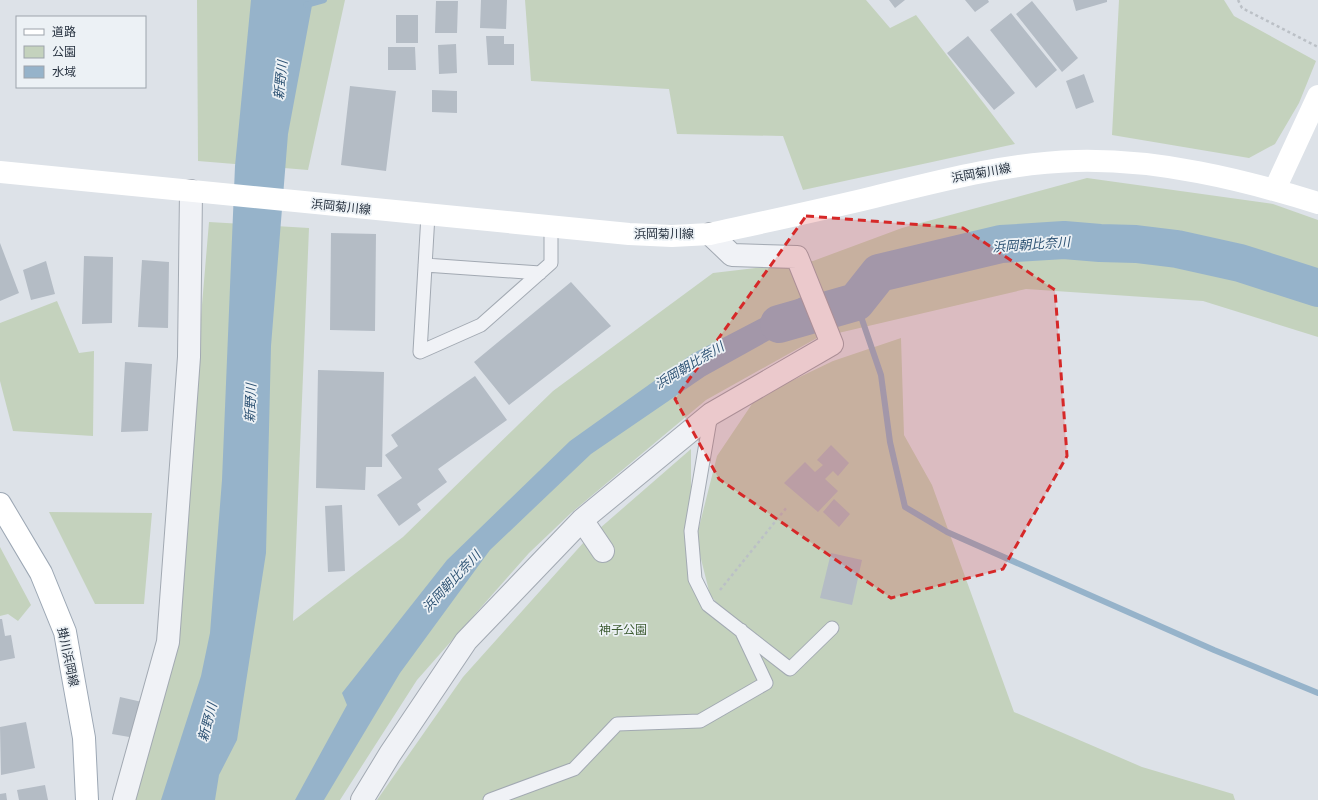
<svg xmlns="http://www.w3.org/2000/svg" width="1318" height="800" font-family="Lato,'Noto Sans JP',sans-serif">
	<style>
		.green { fill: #c4d2bd }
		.water { fill: #96b3ca }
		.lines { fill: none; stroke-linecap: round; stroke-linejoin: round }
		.stream { stroke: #96b3ca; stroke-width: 6 }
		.river { stroke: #96b3ca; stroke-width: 38 }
		.building { fill: #b4bcc5 }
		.lane-casing { stroke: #a2a9b2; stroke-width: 15 }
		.street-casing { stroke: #a2a9b2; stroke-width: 24 }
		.primary-casing { stroke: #9ca7b4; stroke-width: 24 }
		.path { stroke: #bbc0c6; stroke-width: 2.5; stroke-dasharray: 3 3; stroke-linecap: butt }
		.lane { stroke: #f0f2f6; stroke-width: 13 }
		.street { stroke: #f0f2f6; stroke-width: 22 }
		.secondary { stroke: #fff; stroke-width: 22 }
		.primary { stroke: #fff; stroke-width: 22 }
		.marked { fill: #d62828; fill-opacity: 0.2; stroke: #d62828; stroke-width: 3; stroke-dasharray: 8 5; stroke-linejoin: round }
		.labels { text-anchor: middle; stroke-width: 3.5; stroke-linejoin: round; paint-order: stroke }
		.street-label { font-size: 12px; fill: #26313f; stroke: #ecf1f5 }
		.park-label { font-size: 12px; fill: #3d5b32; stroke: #ecf1f5 }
		.water-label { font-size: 13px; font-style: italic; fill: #2e5374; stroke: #ecf1f5 }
	</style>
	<rect width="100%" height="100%" fill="#dde2e8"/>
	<path class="green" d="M 197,0 L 345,0 L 308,170 L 198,161 Z
		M 525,0 L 866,0 L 890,28 L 916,15 L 1015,144 L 803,190 L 783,136 L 677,134 L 669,89 L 531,81 Z
		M 1119,0 L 1224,0 L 1234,16 L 1316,61 L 1299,103 L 1275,144 L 1249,158 L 1112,135 Z
		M 1087,178 L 1273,204 L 1318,220 L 1318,337 L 1203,301 L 1026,289 L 817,338 L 706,400 L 571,513 L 529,553 L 417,680 L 340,800 L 129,800 L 176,613 L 209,222 L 309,228 L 293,621 L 403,537 L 553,391 L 713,273 L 813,261 L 902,228 Z
		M 57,301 L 79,353 L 94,351 L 93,436 L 13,431 L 0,381 L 0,323 Z
		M 901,338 L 904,435 L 932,485 L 1014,712 L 1142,767 L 1233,794 L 1235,800 L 377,800 L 463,677 L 584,542 L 691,449 L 691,531 L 695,579 L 708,605 L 738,627 L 710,595 L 696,539 L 717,456 L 756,398 L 833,361 Z
		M 49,512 L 152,513 L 144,604 L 95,604 Z
		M 0,547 L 31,605 L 18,621 L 8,614 L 0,616 Z"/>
	<path class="water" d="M 251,0 L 313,0 L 288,134 L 271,346 L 266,553 L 237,740 L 219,775 L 215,800 L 161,800 L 201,676 L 210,633 L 222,480 L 235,166 Z
		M 803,296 L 811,317 L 705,376 L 591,454 L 490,550 L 400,673 L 324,800 L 295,800 L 347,705 L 342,693 L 447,560 L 570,441 L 692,354 Z"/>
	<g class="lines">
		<path class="stream" d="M 306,5 L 324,0
			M 856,302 L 881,375 L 890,442 L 905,507 L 947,532 L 1214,650 L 1318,693"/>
		<path class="river" d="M 779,324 L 856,302 L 879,273 L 1001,244 L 1064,240 L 1100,243 L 1136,244 L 1177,249 L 1240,263 L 1318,288"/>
	</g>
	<path class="building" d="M 481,0 L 507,0 L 506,29 L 480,28 Z
		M 889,0 L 905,0 L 895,8 Z
		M 965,0 L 988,0 L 989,2 L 975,12 Z
		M 1073,0 L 1107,0 L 1107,2 L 1076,11 Z
		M 436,1 L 458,1 L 457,33 L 435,33 Z
		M 1032,1 L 1078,58 L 1062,72 L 1016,14 Z
		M 1011,13 L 1057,70 L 1036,88 L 990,30 Z
		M 396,15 L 418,15 L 418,43 L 396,43 Z
		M 486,36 L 504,36 L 504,44 L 514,44 L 514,65 L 488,65 Z
		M 968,36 L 1015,93 L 994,110 L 947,53 Z
		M 456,44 L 457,73 L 439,74 L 438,45 Z
		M 388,47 L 415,47 L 416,70 L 388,70 Z
		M 1084,74 L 1094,102 L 1076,109 L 1066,81 Z
		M 350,86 L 396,91 L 386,171 L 341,165 Z
		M 432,90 L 457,91 L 457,113 L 432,112 Z
		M 331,233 L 376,234 L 375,331 L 330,330 Z
		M 0,243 L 19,293 L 0,301 Z
		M 84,256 L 113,257 L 112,323 L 82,324 Z
		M 142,260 L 169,262 L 168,328 L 138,327 Z
		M 46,261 L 55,294 L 31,300 L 23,270 Z
		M 571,282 L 611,326 L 509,405 L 474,362 Z
		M 125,362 L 152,364 L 148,431 L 121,432 Z
		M 318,370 L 384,372 L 382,467 L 366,467 L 365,490 L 316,488 Z
		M 475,376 L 507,420 L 438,469 L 447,482 L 417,504 L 421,510 L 399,526 L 377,495 L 402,478 L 385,455 L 398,446 L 391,435 Z
		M 831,445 L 849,463 L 838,476 L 833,471 L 825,479 L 838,491 L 818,512 L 784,483 L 805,462 L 815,472 L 823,465 L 817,460 Z
		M 834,499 L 850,514 L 839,527 L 823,512 Z
		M 342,505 L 345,571 L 328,572 L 325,506 Z
		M 831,553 L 862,560 L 852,605 L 820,598 Z
		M 0,619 L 2,619 L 5,636 L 11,635 L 15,658 L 0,661 Z
		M 120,697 L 142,702 L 135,738 L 112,734 Z
		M 26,722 L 35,768 L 1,775 L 0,727 Z
		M 45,785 L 48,800 L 19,800 L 17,790 Z
		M 6,793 L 7,800 L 0,800 L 0,794 Z"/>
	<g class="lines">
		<defs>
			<path id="lane" d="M 428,215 L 420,352 L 481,325 L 551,263 L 551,227
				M 425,265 L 540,273
				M 711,414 L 691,531 L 695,579 L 708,605 L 790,669 L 832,628
				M 490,800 L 574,769 L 617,724 L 700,721 L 766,683 L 741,630"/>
			<path id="street" d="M 582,520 L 603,551
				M 124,800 L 168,642 L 189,357 L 191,191
				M 362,800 L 390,754 L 466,641 L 582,520 L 711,414 L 832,344 L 797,257 L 732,255 L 710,234"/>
			<path id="primary" d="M 0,504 L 41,573 L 65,632 L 84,738 L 87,800"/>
		</defs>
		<use href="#lane" class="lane-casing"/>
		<use href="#street" class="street-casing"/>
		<use href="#primary" class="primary-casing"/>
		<path class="path" d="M 1238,0 L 1242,8 L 1318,47
			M 720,590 L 787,507"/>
		<use href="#lane" class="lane"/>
		<use href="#street" class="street"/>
		<path class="secondary" d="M 0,172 L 629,234 L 672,236 L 710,234 C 760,223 811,212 862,200 C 932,183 1003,163 1076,161 C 1158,159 1241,179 1318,203
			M 1275,189 L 1318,96"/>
		<use href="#primary" class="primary"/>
	</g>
	<path class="marked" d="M 806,216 L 963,228 L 1055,290 L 1067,456 L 1003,569 L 891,598 L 719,479 L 675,399 Z"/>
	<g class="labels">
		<g class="street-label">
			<text transform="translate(981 173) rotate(-10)" y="4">浜岡菊川線</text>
			<text transform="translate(341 207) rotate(6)" y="4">浜岡菊川線</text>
			<text x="664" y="238">浜岡菊川線</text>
			<text transform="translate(68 657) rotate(78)" y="4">掛川浜岡線</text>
		</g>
		<g class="park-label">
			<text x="623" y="634">神子公園</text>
		</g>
		<g class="water-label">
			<text transform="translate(280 80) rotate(-84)" y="5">新野川</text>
			<text transform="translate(1031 244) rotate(-4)" y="5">浜岡朝比奈川</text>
			<text transform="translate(689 365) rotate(-31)" y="5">浜岡朝比奈川</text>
			<text transform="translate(250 403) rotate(-88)" y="5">新野川</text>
			<text transform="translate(451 581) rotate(-47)" y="5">浜岡朝比奈川</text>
			<text transform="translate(207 722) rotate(-75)" y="5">新野川</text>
		</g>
	</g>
	<rect x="16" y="16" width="130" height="72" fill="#ecf1f5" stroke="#9da4ac"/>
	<rect x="24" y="29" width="20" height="6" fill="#ffffff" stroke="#9da4ac"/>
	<text x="52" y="36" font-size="12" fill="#26313f">道路</text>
	<rect x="24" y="46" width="20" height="12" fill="#c4d2bd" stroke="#9da4ac"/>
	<text x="52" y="56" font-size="12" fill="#26313f">公園</text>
	<rect x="24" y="66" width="20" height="12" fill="#96b3ca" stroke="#9da4ac"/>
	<text x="52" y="76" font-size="12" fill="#26313f">水域</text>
</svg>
